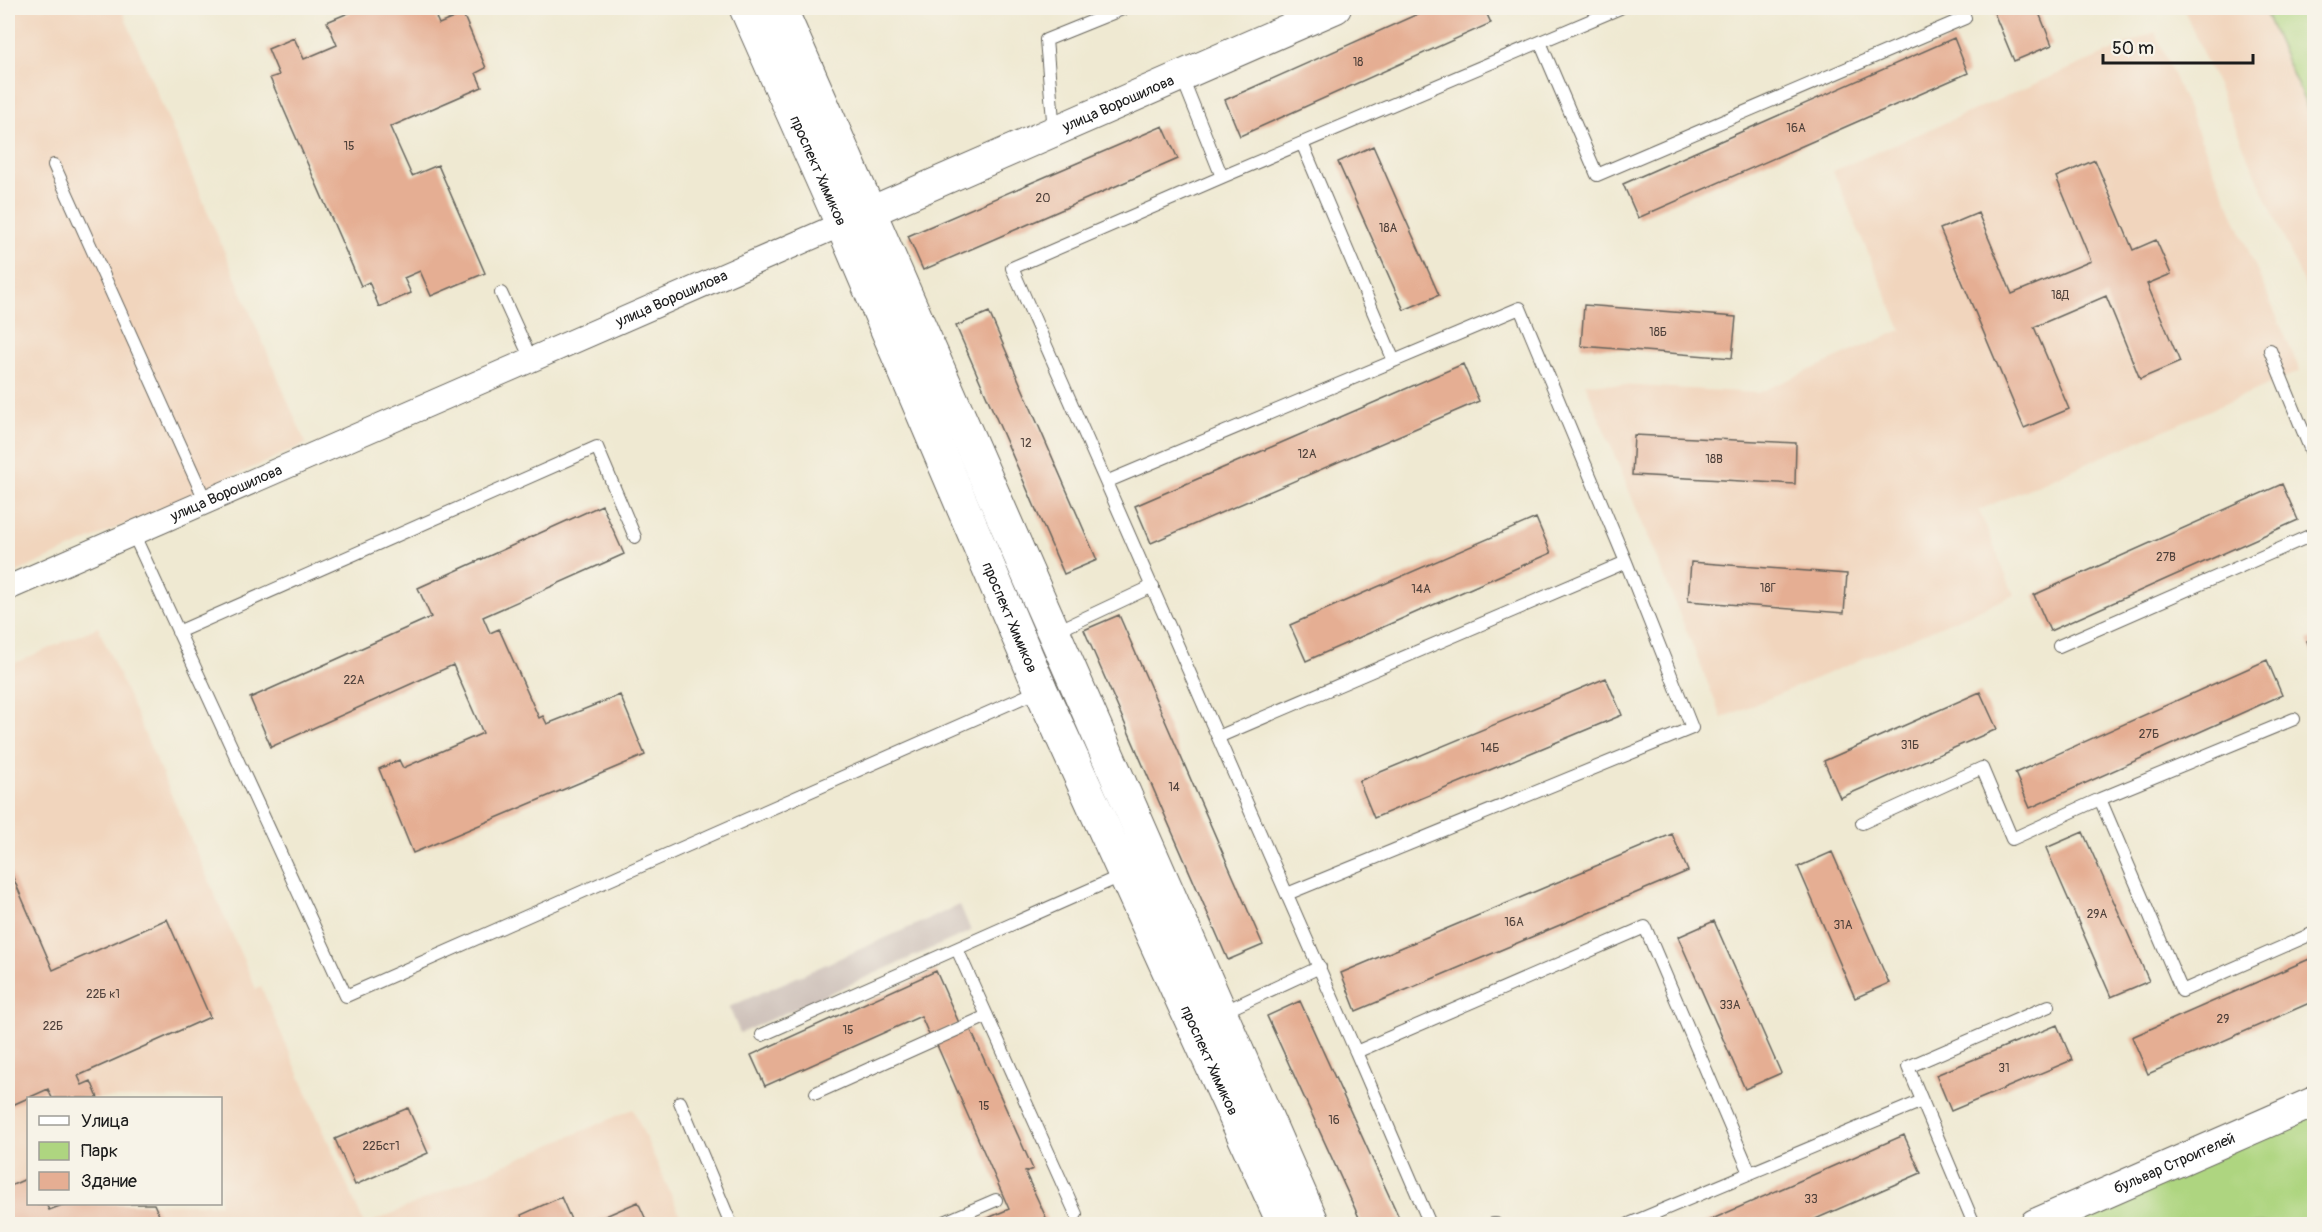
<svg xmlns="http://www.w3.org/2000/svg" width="2322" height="1232" font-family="Pangolin,sans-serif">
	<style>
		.built { fill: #f1d5bd; fill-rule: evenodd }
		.industrial { fill: #cec1ba }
		.green { fill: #aed580; stroke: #65784e; stroke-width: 1.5 }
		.building { fill: #e5ae93 }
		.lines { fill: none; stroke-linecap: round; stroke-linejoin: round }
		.service-casing { stroke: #66645c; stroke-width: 14 }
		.minor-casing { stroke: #66645c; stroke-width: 26 }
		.tertiary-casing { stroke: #66645c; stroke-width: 32 }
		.secondary-casing { stroke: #66645c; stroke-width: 35 }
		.service { stroke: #fff; stroke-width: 12 }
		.minor { stroke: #fff; stroke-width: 24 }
		.tertiary { stroke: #fff; stroke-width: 30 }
		.secondary { stroke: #fff; stroke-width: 33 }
		.labels { text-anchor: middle; stroke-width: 5; stroke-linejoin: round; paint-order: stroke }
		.number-label { font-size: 12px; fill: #4e403a }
		.street-label { font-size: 15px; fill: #1c1c1c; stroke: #f7f3e8 }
	</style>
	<rect width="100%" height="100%" fill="#f7f3e8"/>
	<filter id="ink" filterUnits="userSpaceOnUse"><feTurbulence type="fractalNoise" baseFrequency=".0167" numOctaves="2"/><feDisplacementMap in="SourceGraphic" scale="12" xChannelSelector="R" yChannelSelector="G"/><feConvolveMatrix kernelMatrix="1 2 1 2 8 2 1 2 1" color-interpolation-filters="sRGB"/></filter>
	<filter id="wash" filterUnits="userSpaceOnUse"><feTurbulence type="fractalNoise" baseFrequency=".008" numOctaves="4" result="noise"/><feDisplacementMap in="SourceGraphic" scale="24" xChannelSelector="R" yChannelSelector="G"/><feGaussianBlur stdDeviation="1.35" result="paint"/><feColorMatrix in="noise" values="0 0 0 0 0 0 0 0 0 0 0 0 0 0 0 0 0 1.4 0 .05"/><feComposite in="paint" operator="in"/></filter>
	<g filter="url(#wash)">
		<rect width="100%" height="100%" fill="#efe9d2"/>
		<path class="built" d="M 8,8 L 121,8 L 306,444 L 8,576 Z
			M 2183,8 L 2314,8 L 2314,307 Z
			M 2155,32 L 2300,371 L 1979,510 L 2014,595 L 1722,718 L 1585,383 L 1758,393 L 1901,330 L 1833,171 Z
			M 98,627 L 256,989 L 261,987 L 364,1224 L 8,1224 L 8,666 ZM 28,1098 L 220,1098 L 220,1204 L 28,1204 Z
			M 633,1109 L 684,1224 L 368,1224 Z"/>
		<path class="industrial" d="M 960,905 L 971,931 L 740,1033 L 729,1007 Z"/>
		<path class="green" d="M 2266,8 L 2314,8 L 2314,123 L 2265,12 Z
			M 2314,1115 L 2314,1224 L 2064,1224 Z"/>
		<g id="blocks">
			<path class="building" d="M 360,8 L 432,8 L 439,24 L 463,14 L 486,68 L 476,73 L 482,87 L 390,127 L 412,176 L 438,165 L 485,273 L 431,296 L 420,271 L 404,278 L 411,293 L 379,307 L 369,282 L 361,286 L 270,78 L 279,75 L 268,49 L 294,38 L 304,59 L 337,45 L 327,22 Z
				M 1431,8 L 1484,8 L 1491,23 L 1240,136 L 1225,100 Z
				M 1992,8 L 2037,8 L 2052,45 L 2014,61 Z
				M 1954,38 L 1968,73 L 1638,218 L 1623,184 Z
				M 1163,126 L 1178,159 L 923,270 L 908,236 Z
				M 1373,146 L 1439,295 L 1404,310 L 1338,162 Z
				M 2095,160 L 2133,250 L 2156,240 L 2171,274 L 2147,284 L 2180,362 L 2140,379 L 2106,296 L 2034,327 L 2069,409 L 2024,428 L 1940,229 L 1978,213 L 2012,294 L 2091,261 L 2056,177 Z
				M 1584,305 L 1736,317 L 1732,358 L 1581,346 Z
				M 989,312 L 1097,560 L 1064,574 L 956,326 Z
				M 1463,364 L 1479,401 L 1151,543 L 1135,506 Z
				M 1634,435 L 1796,443 L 1795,484 L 1632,475 Z
				M 2282,484 L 2298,520 L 2050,631 L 2034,595 Z
				M 602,505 L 624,554 L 483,617 L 490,633 L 499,629 L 539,718 L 543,716 L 547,724 L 620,695 L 645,755 L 413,853 L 379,769 L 399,760 L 403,768 L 483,733 L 453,665 L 271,747 L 250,698 L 431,617 L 418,588 Z
				M 1536,518 L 1551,553 L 1306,661 L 1290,625 Z
				M 1691,562 L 1847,574 L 1844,613 L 1688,601 Z
				M 1119,615 L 1263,945 L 1228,960 L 1084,630 Z
				M 2314,638 L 2314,659 L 2307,641 Z
				M 2267,660 L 2282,695 L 2030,808 L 2015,773 Z
				M 1606,678 L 1622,715 L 1374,818 L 1359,781 Z
				M 1980,692 L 1997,729 L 1840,798 L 1824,761 Z
				M 2083,832 L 2149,981 L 2111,997 L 2046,848 Z
				M 1672,834 L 1688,871 L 1356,1011 L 1341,973 Z
				M 1832,852 L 1889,983 L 1855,998 L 1798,867 Z
				M 8,866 L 53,970 L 167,919 L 210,1017 L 78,1076 L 82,1085 L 91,1081 L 98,1098 L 52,1098 L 48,1089 L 8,1107 Z
				M 1714,921 L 1781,1073 L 1745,1089 L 1678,937 Z
				M 2314,957 L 2314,1001 L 2148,1074 L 2132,1037 Z
				M 936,971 L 959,1023 L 930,1037 L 921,1016 L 765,1086 L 751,1055 Z
				M 1300,1001 L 1402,1224 L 1362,1224 L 1267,1016 Z
				M 2057,1025 L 2072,1060 L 1951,1111 L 1936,1075 Z
				M 970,1028 L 1033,1169 L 1025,1172 L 1049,1224 L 974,1224 L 1009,1209 L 936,1043 Z
				M 408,1108 L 428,1153 L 355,1185 L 335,1139 Z
				M 1904,1135 L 1921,1173 L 1804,1224 L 1701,1224 Z
				M 28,1178 L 28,1204 L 46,1204 L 49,1210 L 65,1204 L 154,1204 L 163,1224 L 8,1224 L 8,1187 Z
				M 561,1197 L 573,1224 L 526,1224 L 521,1215 Z
				M 638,1202 L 648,1224 L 587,1224 Z"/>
		</g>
	</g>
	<g filter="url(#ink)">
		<use href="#blocks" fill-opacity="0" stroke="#66645c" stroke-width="1.5"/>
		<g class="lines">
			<defs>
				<path id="service" d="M 1540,42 L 1597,175 L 1965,18 L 1961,8
					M 1182,77 L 1222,177 L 1012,268 L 1356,1052
					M 1054,131 L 1046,40 L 1125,8
					M 1302,143 L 1394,361
					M 54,165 L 206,502
					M 1222,177 L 1620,8
					M 501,293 L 531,359
					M 2270,350 L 2314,458
					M 1106,482 L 1520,308 L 1626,562 L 1692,728 L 1287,894
					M 133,533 L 346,996 L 1040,690
					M 178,632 L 597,447 L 635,537
					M 1055,632 L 1153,586
					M 2059,646 L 2314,534
					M 2294,719 L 2100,799 L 2182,991 L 2314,933
					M 1218,737 L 1626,562
					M 1862,823 L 1982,768 L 2012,839 L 2100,799
					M 957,949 L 1076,1214
					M 1223,1012 L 1320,967
					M 762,1035 L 1123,875
					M 816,1093 L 987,1016
					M 680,1102 L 731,1224
					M 940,1224 L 996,1200
					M 1430,1224 L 1356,1052 L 1645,927 L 1750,1173
					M 1493,1224 L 1496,1224
					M 1629,1224 L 1922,1101
					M 1974,1224 L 1908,1067 L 2049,1006"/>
				<g id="minor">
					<path id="s1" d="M 8,588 L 842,224"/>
				</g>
				<g id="tertiary">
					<path id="s2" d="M 847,222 L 1336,8"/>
					<path id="s3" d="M 2035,1224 L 2314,1102"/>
				</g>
				<g id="secondary">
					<path id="s4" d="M 746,8 L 842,224 L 1041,690 L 1284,1224"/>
					<path d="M 780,8 L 1313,1224"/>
				</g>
			</defs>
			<use href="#service" class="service-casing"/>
			<use href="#minor" class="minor-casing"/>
			<use href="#tertiary" class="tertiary-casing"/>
			<use href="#secondary" class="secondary-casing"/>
			<use href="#service" class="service"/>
			<use href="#minor" class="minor"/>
			<use href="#tertiary" class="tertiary"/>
			<use href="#secondary" class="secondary"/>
		</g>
	</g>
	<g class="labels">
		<g class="number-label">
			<text x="1358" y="66">18</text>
			<text x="1796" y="132">16А</text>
			<text x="349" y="150">15</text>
			<text x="1043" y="202">20</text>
			<text x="1388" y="232">18А</text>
			<text x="2060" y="299">18Д</text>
			<text x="1658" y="336">18Б</text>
			<text x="1026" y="447">12</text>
			<text x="1307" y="458">12А</text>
			<text x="1714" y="463">18В</text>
			<text x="2166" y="561">27В</text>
			<text x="1768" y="592">18Г</text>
			<text x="1421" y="593">14А</text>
			<text x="354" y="684">22А</text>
			<text x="2149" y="738">27Б</text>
			<text x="1910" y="749">31Б</text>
			<text x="1490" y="752">14Б</text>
			<text x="1174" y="791">14</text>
			<text x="2097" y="918">29А</text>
			<text x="1514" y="926">16А</text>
			<text x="1843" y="929">31А</text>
			<text x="103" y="998">22Б к1</text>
			<text x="1730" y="1009">33А</text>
			<text x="2223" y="1023">29</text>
			<text x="53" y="1030">22Б</text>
			<text x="848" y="1034">15</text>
			<text x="2004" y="1072">31</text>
			<text x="984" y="1110">15</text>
			<text x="1334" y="1124">16</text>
			<text x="381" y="1150">22Бст1</text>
			<text x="1811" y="1203">33</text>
		</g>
		<g class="street-label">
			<text dy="5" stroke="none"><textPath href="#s2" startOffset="296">улица Ворошилова</textPath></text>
			<text dy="5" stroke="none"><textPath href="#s4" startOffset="178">проспект Химиков</textPath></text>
			<text dy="5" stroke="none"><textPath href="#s1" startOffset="724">улица Ворошилова</textPath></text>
			<text dy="5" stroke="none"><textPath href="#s1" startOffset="238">улица Ворошилова</textPath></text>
			<text dy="5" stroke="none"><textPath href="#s4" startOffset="664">проспект Химиков</textPath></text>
			<text dy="5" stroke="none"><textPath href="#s4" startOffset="1150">проспект Химиков</textPath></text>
			<text dy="5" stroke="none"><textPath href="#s3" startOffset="152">бульвар Строителей</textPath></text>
		</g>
	</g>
	<rect width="2322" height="1232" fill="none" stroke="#f7f3e8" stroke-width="30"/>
	<rect x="27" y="1097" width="195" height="108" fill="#f7f3e8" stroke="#9f9d96" stroke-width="1.5"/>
	<rect x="39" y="1116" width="30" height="9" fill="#ffffff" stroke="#9f9d96" stroke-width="1.5"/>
	<text x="81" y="1127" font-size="18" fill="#1c1c1c">Улица</text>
	<rect x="39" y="1142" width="30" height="18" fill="#aed580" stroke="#9f9d96" stroke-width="1.5"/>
	<text x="81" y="1157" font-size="18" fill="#1c1c1c">Парк</text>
	<rect x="39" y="1172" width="30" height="18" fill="#e5ae93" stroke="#9f9d96" stroke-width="1.5"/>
	<text x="81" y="1187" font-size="18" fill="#1c1c1c">Здание</text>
	<path d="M2103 54v9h150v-9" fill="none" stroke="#1c1c1c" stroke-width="3"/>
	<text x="2112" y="54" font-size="18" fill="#1c1c1c" stroke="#f7f3e8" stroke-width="4.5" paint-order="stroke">50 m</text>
</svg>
